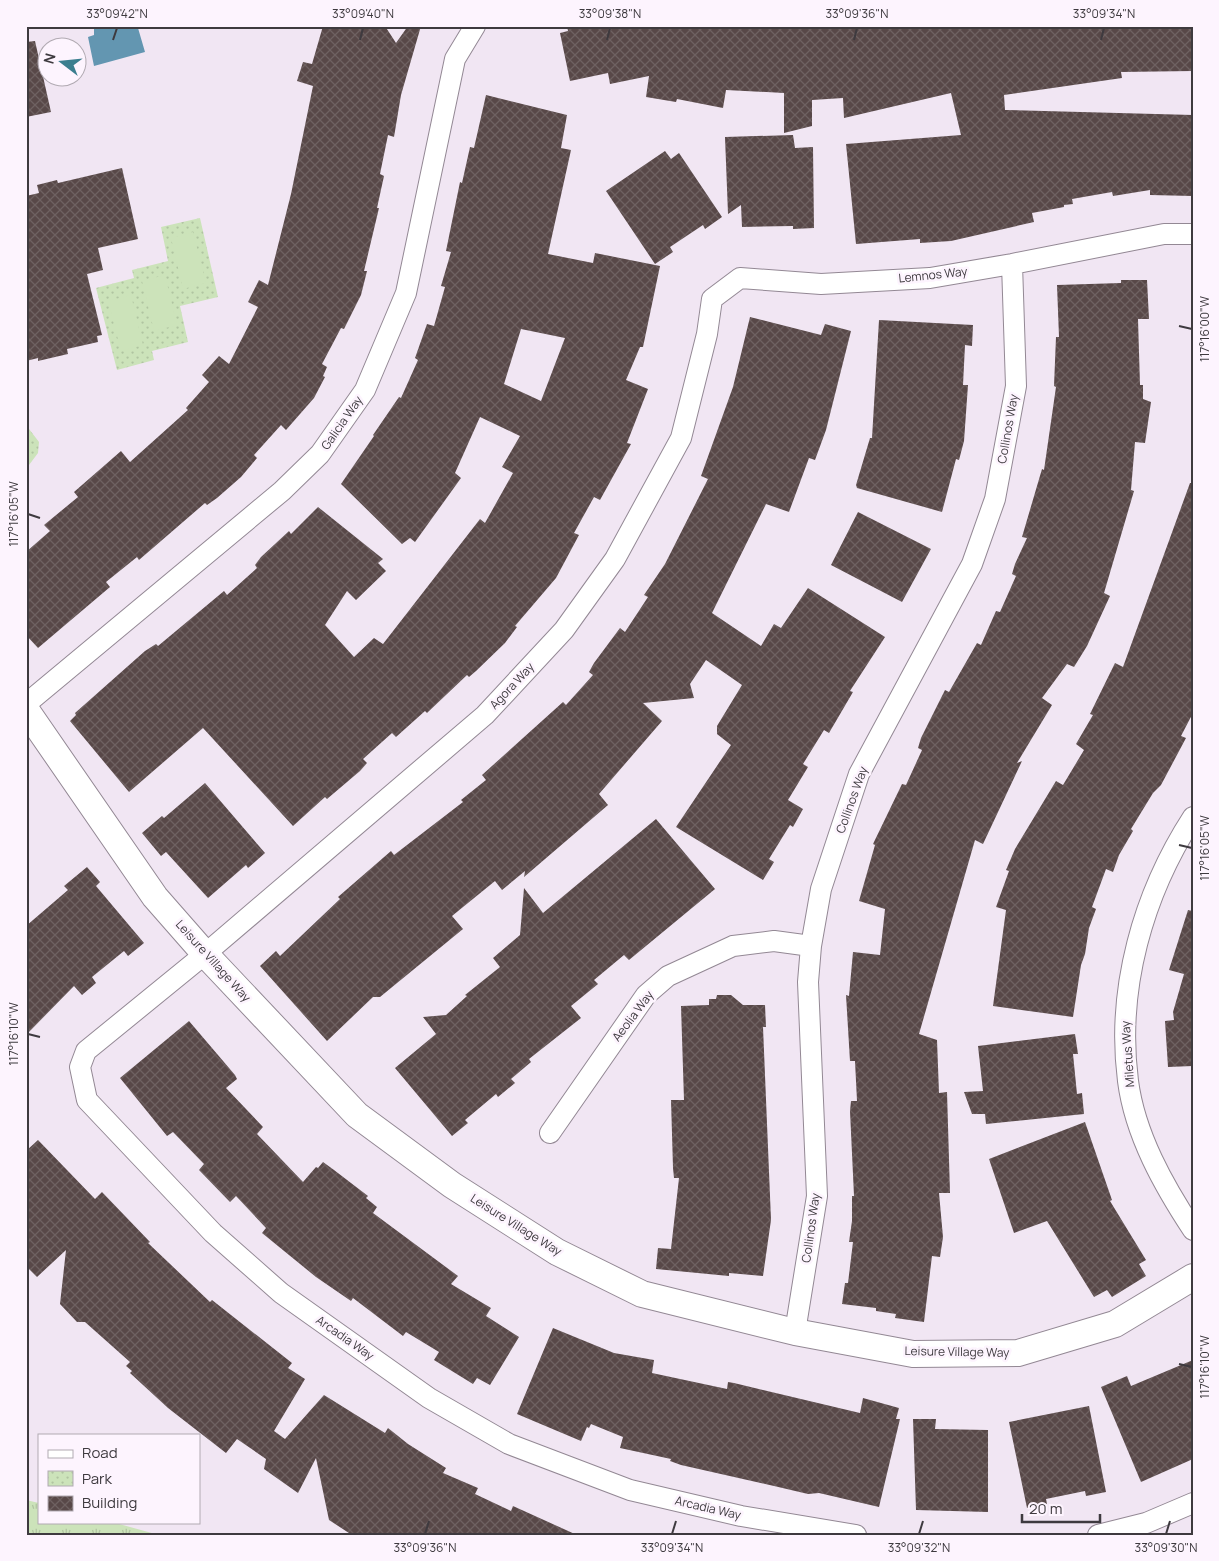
<svg xmlns="http://www.w3.org/2000/svg" width="1219" height="1561" font-family="Manrope,sans-serif">
	<style>
		.grass { fill: url(#grass-tufts) }
		.park { fill: url(#park-dots) }
		.pitch { fill: #cce3ba }
		.water { fill: #6396b1 }
		.building { fill: url(#building-cross-hatch); fill-rule: evenodd }
		.lines { fill: none; stroke-linecap: round; stroke-linejoin: round }
		.minor-casing { stroke: #938894; stroke-width: 22 }
		.tertiary-casing { stroke: #938894; stroke-width: 28 }
		.minor { stroke: #fff; stroke-width: 20 }
		.tertiary { stroke: #fff; stroke-width: 26 }
		.ticks { fill: none; stroke: #3e3a3f; stroke-width: 2 }
		.labels { text-anchor: middle; stroke-width: 5; stroke-linejoin: round; paint-order: stroke }
		.street-label { font-size: 12px; fill: #3e3a3f; stroke: #fdf4fe }
		.neatline { fill: none; stroke: #3e3a3f; stroke-width: 2 }
		.ticks-label { font-size: 12px; text-anchor: middle; fill: #3e3a3f }
	</style>
	<defs>
		<pattern id="grass-tufts" width="24" height="20" patternUnits="userSpaceOnUse" patternTransform="scale(1.25)"><rect width="24" height="20" fill="#cce3ba"/><path d="M3 7l-1-3M5 7V3M7 7l1-3M15 17l-1-3M17 17v-4M19 17l1-3" fill="none" stroke="#b0c4a1"/></pattern>
		<pattern id="park-dots" width="8" height="8" patternUnits="userSpaceOnUse" patternTransform="scale(1.25)"><rect width="8" height="8" fill="#cce3ba"/><path d="M2 2h.1M6 6h.1" fill="none" stroke="#b0c4a1" stroke-width="1.8" stroke-linecap="round"/></pattern>
		<pattern id="building-cross-hatch" width="8" height="8" patternUnits="userSpaceOnUse" patternTransform="scale(1.25)"><rect width="8" height="8" fill="#584848"/><path d="M0 0l8 8M0 8l8-8" fill="none" stroke="#6e6161"/></pattern>
	</defs>
	<rect width="100%" height="100%" fill="#f1e6f3"/>
	<path class="grass" d="M 26,1500 L 39,1503 L 39,1522 L 112,1522 L 159,1535 L 26,1535 Z"/>
	<path class="park" d="M 200,218 L 218,297 L 180,306 L 188,342 L 152,351 L 154,360 L 117,370 L 96,288 L 134,278 L 132,270 L 168,261 L 161,227 Z
		M 26,425 L 39,442 L 38,453 L 26,469 Z"/>
	<path class="pitch" d="M 193,232 L 206,283 L 183,289 L 171,238 Z
		M 165,275 L 177,325 L 154,331 L 142,281 Z
		M 131,295 L 143,345 L 121,351 L 108,301 Z"/>
	<path class="water" d="M 94,26 L 131,26 L 132,29 L 138,28 L 145,52 L 94,66 L 88,37 L 94,35 Z"/>
	<path class="building" d="M 323,26 L 385,26 L 396,43 L 408,26 L 421,26 L 401,95 L 394,137 L 388,135 L 380,174 L 384,176 L 377,208 L 379,208 L 364,271 L 367,271 L 361,295 L 344,329 L 341,328 L 322,364 L 327,367 L 323,376 L 325,377 L 314,398 L 286,430 L 281,425 L 254,455 L 257,458 L 241,477 L 217,498 L 207,505 L 205,503 L 139,560 L 137,557 L 106,582 L 110,587 L 38,648 L 26,635 L 26,552 L 50,531 L 44,525 L 78,497 L 74,492 L 121,451 L 130,462 L 188,410 L 186,408 L 209,382 L 202,375 L 219,356 L 229,364 L 258,307 L 248,302 L 259,280 L 268,285 L 291,194 L 313,86 L 297,81 L 303,62 L 312,64 Z
		M 567,26 L 1193,26 L 1193,71 L 1121,72 L 1122,78 L 1004,95 L 1005,110 L 1193,115 L 1193,196 L 1150,195 L 1150,190 L 1113,196 L 1112,192 L 1072,199 L 1073,204 L 1064,205 L 1064,207 L 1032,213 L 1034,222 L 951,241 L 920,243 L 920,239 L 856,244 L 846,144 L 961,135 L 951,93 L 844,118 L 843,98 L 812,100 L 812,126 L 784,133 L 784,93 L 726,90 L 723,108 L 677,99 L 676,102 L 646,97 L 649,76 L 610,84 L 608,73 L 570,81 L 560,33 L 568,31 Z
		M 35,41 L 51,112 L 26,117 L 26,42 Z
		M 486,95 L 567,115 L 561,148 L 571,150 L 548,254 L 593,263 L 595,253 L 660,266 L 643,347 L 640,347 L 626,380 L 648,389 L 627,443 L 631,444 L 600,500 L 594,497 L 574,533 L 579,535 L 556,578 L 515,626 L 517,627 L 505,643 L 476,671 L 469,677 L 467,675 L 427,713 L 425,711 L 396,737 L 392,733 L 363,759 L 367,763 L 360,771 L 327,799 L 325,797 L 293,826 L 203,728 L 129,792 L 70,721 L 76,715 L 75,713 L 145,651 L 156,644 L 158,646 L 224,591 L 227,595 L 257,568 L 255,565 L 261,557 L 289,531 L 291,534 L 318,507 L 383,559 L 378,563 L 386,571 L 356,600 L 347,591 L 325,625 L 354,657 L 374,638 L 383,644 L 480,519 L 485,523 L 513,473 L 502,467 L 520,436 L 480,417 L 455,473 L 461,478 L 415,542 L 410,538 L 402,544 L 341,484 L 374,436 L 373,435 L 399,397 L 401,398 L 418,360 L 415,358 L 427,324 L 434,326 L 445,287 L 441,286 L 451,252 L 446,251 L 460,182 L 462,183 L 470,147 L 474,148 ZM 521,329 L 565,338 L 541,401 L 504,384 Z
		M 793,135 L 795,148 L 813,147 L 814,228 L 793,229 L 793,226 L 742,227 L 741,205 L 728,214 L 725,137 Z
		M 665,151 L 671,159 L 679,153 L 722,217 L 705,229 L 703,225 L 670,247 L 673,252 L 655,264 L 606,191 Z
		M 122,168 L 138,239 L 98,248 L 103,270 L 87,274 L 102,335 L 97,336 L 98,342 L 67,349 L 68,354 L 38,361 L 38,358 L 26,361 L 26,196 L 39,193 L 37,185 L 57,180 L 58,183 Z
		M 1121,280 L 1147,280 L 1149,319 L 1138,319 L 1140,385 L 1143,385 L 1143,399 L 1151,402 L 1145,443 L 1135,442 L 1131,490 L 1134,491 L 1104,593 L 1110,596 L 1087,646 L 1074,667 L 1067,664 L 1042,698 L 1052,705 L 1017,763 L 1022,761 L 983,844 L 975,840 L 919,1034 L 937,1040 L 939,1093 L 947,1092 L 950,1193 L 939,1193 L 943,1237 L 940,1257 L 932,1256 L 924,1322 L 895,1318 L 896,1314 L 876,1311 L 876,1308 L 842,1304 L 845,1283 L 848,1283 L 853,1242 L 849,1242 L 852,1221 L 852,1196 L 854,1196 L 850,1111 L 851,1101 L 857,1101 L 855,1061 L 850,1061 L 846,995 L 849,996 L 853,952 L 880,955 L 885,909 L 859,901 L 875,845 L 873,844 L 902,784 L 906,785 L 922,750 L 918,748 L 921,738 L 945,690 L 949,692 L 977,643 L 981,645 L 996,611 L 1000,612 L 1016,576 L 1012,574 L 1015,564 L 1027,538 L 1022,537 L 1042,469 L 1044,470 L 1056,387 L 1054,386 L 1056,337 L 1059,337 L 1057,285 L 1121,283 Z
		M 750,317 L 821,335 L 825,324 L 851,331 L 826,430 L 815,460 L 809,458 L 789,512 L 766,504 L 712,613 L 761,646 L 774,624 L 781,628 L 808,588 L 885,637 L 850,691 L 853,692 L 829,733 L 824,730 L 803,764 L 808,767 L 788,800 L 803,809 L 793,827 L 790,825 L 769,859 L 774,862 L 763,880 L 676,827 L 731,745 L 717,734 L 717,726 L 742,685 L 706,660 L 690,684 L 694,698 L 643,703 L 662,721 L 599,794 L 608,805 L 524,877 L 525,871 L 502,890 L 495,881 L 452,916 L 463,929 L 380,997 L 373,997 L 327,1041 L 260,966 L 276,951 L 280,956 L 340,899 L 338,897 L 391,851 L 394,855 L 463,802 L 461,800 L 486,780 L 482,775 L 563,702 L 566,705 L 593,675 L 589,672 L 594,663 L 620,628 L 625,632 L 648,597 L 644,595 L 665,564 L 708,479 L 701,476 L 733,387 Z
		M 879,320 L 973,325 L 972,346 L 965,345 L 963,385 L 968,385 L 964,441 L 959,460 L 956,459 L 942,512 L 857,488 L 856,485 L 870,438 L 872,438 Z
		M 1190,483 L 1193,483 L 1193,713 L 1181,736 L 1186,738 L 1161,785 L 1153,793 L 1131,829 L 1133,831 L 1119,855 L 1113,872 L 1106,869 L 1092,907 L 1096,909 L 1089,928 L 1085,954 L 1081,965 L 1073,1017 L 993,1006 L 1006,910 L 996,907 L 1009,871 L 1006,870 L 1015,849 L 1056,781 L 1063,785 L 1084,750 L 1076,744 L 1093,715 L 1090,714 L 1115,663 L 1123,667 Z
		M 858,512 L 931,549 L 902,602 L 831,565 Z
		M 205,783 L 265,853 L 248,868 L 246,865 L 208,898 L 166,852 L 161,856 L 142,833 L 162,816 L 164,818 Z
		M 656,819 L 715,889 L 629,960 L 624,955 L 594,980 L 598,984 L 571,1006 L 581,1018 L 529,1059 L 531,1062 L 511,1079 L 515,1083 L 498,1097 L 496,1094 L 465,1120 L 468,1123 L 452,1136 L 395,1068 L 436,1034 L 423,1017 L 446,1015 L 467,996 L 465,995 L 500,967 L 493,958 L 520,935 L 524,888 L 543,913 Z
		M 87,867 L 100,882 L 96,886 L 144,943 L 128,956 L 124,951 L 92,977 L 96,983 L 82,995 L 74,986 L 26,1035 L 26,926 L 68,890 L 64,886 Z
		M 1188,910 L 1193,911 L 1193,1066 L 1168,1067 L 1165,1021 L 1174,1020 L 1173,1012 L 1184,974 L 1169,970 Z
		M 717,995 L 731,995 L 743,1005 L 765,1005 L 766,1027 L 763,1027 L 771,1220 L 763,1276 L 729,1273 L 729,1276 L 656,1269 L 658,1248 L 671,1249 L 679,1178 L 674,1178 L 673,1168 L 671,1100 L 684,1100 L 681,1006 L 709,1005 L 709,999 L 716,999 Z
		M 189,1021 L 235,1075 L 237,1079 L 226,1088 L 263,1127 L 257,1134 L 303,1182 L 316,1167 L 318,1168 L 323,1162 L 334,1170 L 368,1196 L 366,1198 L 377,1207 L 373,1213 L 458,1276 L 451,1284 L 491,1308 L 486,1316 L 519,1337 L 490,1385 L 477,1378 L 473,1384 L 434,1360 L 439,1352 L 406,1332 L 403,1336 L 353,1298 L 351,1301 L 316,1277 L 262,1233 L 266,1228 L 236,1196 L 230,1202 L 199,1170 L 204,1164 L 173,1132 L 167,1136 L 120,1078 Z
		M 1075,1034 L 1078,1054 L 1073,1054 L 1077,1094 L 1082,1093 L 1084,1114 L 986,1124 L 985,1114 L 972,1114 L 964,1092 L 983,1091 L 978,1046 Z
		M 1085,1122 L 1112,1200 L 1110,1201 L 1146,1260 L 1139,1264 L 1146,1276 L 1112,1297 L 1107,1290 L 1094,1297 L 1047,1221 L 1014,1233 L 989,1159 Z
		M 38,1140 L 95,1199 L 102,1192 L 150,1242 L 148,1243 L 210,1302 L 212,1300 L 292,1363 L 288,1368 L 305,1379 L 274,1431 L 285,1439 L 324,1395 L 385,1433 L 388,1428 L 408,1444 L 446,1468 L 443,1473 L 478,1488 L 475,1494 L 511,1511 L 513,1506 L 577,1535 L 352,1535 L 329,1520 L 316,1458 L 298,1493 L 264,1469 L 266,1459 L 237,1439 L 226,1453 L 168,1408 L 130,1373 L 132,1371 L 126,1366 L 130,1362 L 85,1322 L 77,1322 L 60,1304 L 66,1250 L 37,1277 L 26,1266 L 26,1151 Z
		M 553,1328 L 614,1353 L 654,1360 L 652,1373 L 727,1389 L 728,1382 L 734,1383 L 860,1413 L 863,1398 L 899,1408 L 896,1419 L 900,1419 L 879,1507 L 819,1493 L 808,1494 L 774,1486 L 681,1465 L 670,1461 L 671,1459 L 620,1448 L 623,1437 L 591,1424 L 589,1428 L 587,1427 L 581,1441 L 517,1414 Z
		M 1193,1360 L 1193,1459 L 1141,1482 L 1101,1387 L 1127,1376 L 1131,1386 Z
		M 1089,1406 L 1106,1492 L 1086,1496 L 1085,1491 L 1046,1499 L 1047,1504 L 1027,1508 L 1009,1422 Z
		M 913,1419 L 936,1419 L 935,1429 L 988,1430 L 988,1512 L 916,1510 Z"/>
	<g class="lines">
		<defs>
			<path id="minor" d="M 26,704 L 282,491 L 320,454 L 365,390 L 406,293 L 455,59 L 475,26
				M 1193,817 C 1143,894 1116,989 1128,1081 C 1135,1135 1164,1186 1193,1230
				M 550,1133 L 646,995 L 668,976 L 733,946 L 774,941 L 811,946
				M 795,1332 L 817,1196 L 808,982 L 811,946 L 821,889 L 859,774 L 972,564 L 995,499 L 1016,386 L 1012,264
				M 856,1535 L 741,1516 L 630,1490 L 509,1444 L 429,1398 L 281,1293 L 213,1233 L 87,1100 L 80,1067 L 86,1051 L 205,954 L 485,715 L 564,630 L 615,559 L 681,438 L 707,334 L 712,299 L 740,278 L 821,284 L 930,278 L 1012,264 L 1164,234 L 1193,234
				M 1098,1535 L 1146,1523 L 1193,1503"/>
			<path id="tertiary" d="M 26,710 L 155,897 L 205,954 L 357,1115 L 452,1185 L 557,1252 L 642,1294 L 795,1332 L 913,1354 L 1018,1353 L 1115,1324 L 1193,1277"/>
		</defs>
		<use href="#minor" class="minor-casing"/>
		<use href="#tertiary" class="tertiary-casing"/>
		<use href="#minor" class="minor"/>
		<use href="#tertiary" class="tertiary"/>
	</g>
	<path class="ticks" d="M 113,40 L 117,28M 360,40 L 363,28M 607,40 L 610,28M 854,40 L 857,28M 1101,40 L 1104,28M 1179,326 L 1192,329M 28,514 L 40,518M 1179,845 L 1192,848M 28,1034 L 40,1037M 1179,1364 L 1192,1367M 425,1534 L 429,1521M 672,1534 L 676,1521M 919,1534 L 923,1521M 1166,1534 L 1170,1521"/>
	<g class="labels">
		<g class="street-label">
			<text transform="translate(933 275) rotate(-6)" y="4">Lemnos Way</text>
			<text transform="translate(342 423) rotate(-55)" y="4">Galicia Way</text>
			<text transform="translate(1008 429) rotate(-80)" y="4">Collinos Way</text>
			<text transform="translate(512 686) rotate(-47)" y="4">Agora Way</text>
			<text transform="translate(852 800) rotate(-70)" y="4">Collinos Way</text>
			<text transform="translate(213 961) rotate(48)" y="4">Leisure Village Way</text>
			<text transform="translate(633 1016) rotate(-53)" y="4">Aeolia Way</text>
			<text transform="translate(1128 1054) rotate(-94)" y="4">Miletus Way</text>
			<text transform="translate(516 1225) rotate(32)" y="4">Leisure Village Way</text>
			<text transform="translate(811 1228) rotate(-82)" y="4">Collinos Way</text>
			<text transform="translate(345 1338) rotate(35)" y="4">Arcadia Way</text>
			<text transform="translate(957 1352) rotate(1)" y="4">Leisure Village Way</text>
			<text transform="translate(708 1508) rotate(13)" y="4">Arcadia Way</text>
		</g>
	</g>
	<rect width="1219" height="1561" fill="none" stroke="#fdf4fe" stroke-width="55"/>
	<rect x="38" y="1434" width="162" height="90" fill="#fdf4fe" stroke="#b1aab2"/>
	<rect x="48" y="1450" width="25" height="8" fill="#ffffff" stroke="#b1aab2"/>
	<text x="82" y="1458" font-size="15" fill="#3e3a3f">Road</text>
	<rect x="48" y="1471" width="25" height="15" fill="url(#park-dots)" stroke="#b1aab2"/>
	<text x="82" y="1484" font-size="15" fill="#3e3a3f">Park</text>
	<rect x="48" y="1496" width="25" height="15" fill="url(#building-cross-hatch)" stroke="#b1aab2"/>
	<text x="82" y="1508" font-size="15" fill="#3e3a3f">Building</text>
	<g transform="translate(62 62) rotate(286)"><circle r="24" fill="#fdf4fe" stroke="#b1aab2"/>
	<path d="M0-4L9 19L0 12L-9 19Z" fill="#3b7e8f"/>
	<text y="-8" font-size="14" font-weight="bold" text-anchor="middle" fill="#3e3a3f">N</text>
	</g>
	<path d="M1022 1514v8h78v-8" fill="none" stroke="#3e3a3f" stroke-width="2.5"/>
	<text x="1029" y="1514" font-size="15" fill="#3e3a3f" stroke="#fdf4fe" stroke-width="4" paint-order="stroke">20 m</text>
	<rect x="28" y="28" width="1164" height="1506" class="neatline"/>
	<g class="ticks-label">
		<text x="117" y="18">33°09'42"N</text>
		<text x="363" y="18">33°09'40"N</text>
		<text x="610" y="18">33°09'38"N</text>
		<text x="857" y="18">33°09'36"N</text>
		<text x="1104" y="18">33°09'34"N</text>
		<text transform="translate(1205 329) rotate(-90)" y="4">117°16'00"W</text>
		<text transform="translate(14 514) rotate(-90)" y="4">117°16'05"W</text>
		<text transform="translate(1205 848) rotate(-90)" y="4">117°16'05"W</text>
		<text transform="translate(14 1034) rotate(-90)" y="4">117°16'10"W</text>
		<text transform="translate(1205 1367) rotate(-90)" y="4">117°16'10"W</text>
		<text x="425" y="1552">33°09'36"N</text>
		<text x="672" y="1552">33°09'34"N</text>
		<text x="919" y="1552">33°09'32"N</text>
		<text x="1166" y="1552">33°09'30"N</text>
	</g>
</svg>
